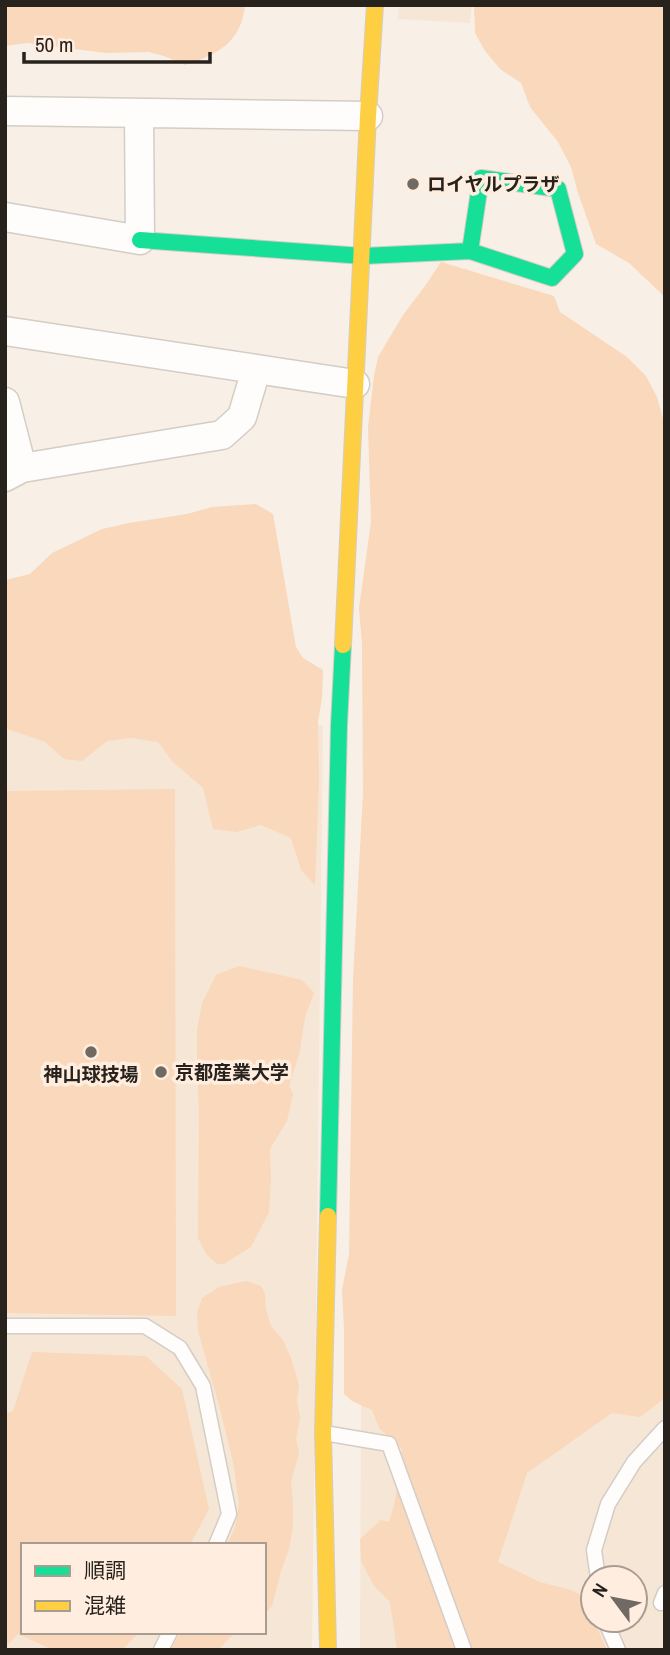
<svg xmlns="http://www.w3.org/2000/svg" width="670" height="1655" font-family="'Archivo Narrow','Noto Sans JP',sans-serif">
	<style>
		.built { fill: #f6e6d6; fill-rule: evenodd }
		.green { fill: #f9d8bb }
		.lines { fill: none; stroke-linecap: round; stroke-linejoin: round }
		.lane-casing { stroke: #d4cdc6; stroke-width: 17 }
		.street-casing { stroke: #d4cdc6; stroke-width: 31 }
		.fast-casing { stroke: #d4cdc6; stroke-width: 18 }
		.slow-casing { stroke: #d4cdc6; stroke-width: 18 }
		.lane { stroke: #fefdfb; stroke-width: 14 }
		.street { stroke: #fefdfb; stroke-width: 28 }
		.fast { stroke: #16e098; stroke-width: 16 }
		.slow { stroke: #ffcf43; stroke-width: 16 }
		.poi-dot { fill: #716a63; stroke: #ffeedf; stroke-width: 2.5 }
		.labels { text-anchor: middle; stroke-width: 7; stroke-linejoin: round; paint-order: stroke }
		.poi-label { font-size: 19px; font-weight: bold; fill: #28221d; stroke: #ffeedf; text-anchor: start }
	</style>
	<rect width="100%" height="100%" fill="#f8efe6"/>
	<path class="built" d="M 399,5 L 472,5 L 470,23 L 398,19 Z
		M 5,710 L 323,725 L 312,1650 L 5,1650 ZM 23,1545 L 264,1545 L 264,1632 L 23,1632 Z
		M 362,1195 L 665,1249 L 665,1650 L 360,1650 ZM 593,1578 L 635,1578 L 635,1620 L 593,1620 Z"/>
	<path class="green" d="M 5,5 L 245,5 C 241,43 218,54 185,65 L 164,56 L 149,52 L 106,53 L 27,43 L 5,46 Z
		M 474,5 L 665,5 L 665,297 L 629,263 L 596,244 L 578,193 L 571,167 L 558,142 L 530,107 L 521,83 L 500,69 L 485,51 L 475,33 Z
		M 441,262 L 554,296 L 560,312 L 627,357 L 646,376 L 657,397 L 665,426 L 665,1398 L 640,1417 L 612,1413 L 527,1473 L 498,1562 L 540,1582 L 571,1590 L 583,1596 L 607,1650 L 397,1650 L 390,1602 L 374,1586 L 361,1561 L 360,1539 L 381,1520 L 389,1522 L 395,1501 L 402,1449 L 379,1428 L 372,1410 L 352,1401 L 344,1394 L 344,1329 L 342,1290 L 349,1254 L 353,979 L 363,793 L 362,644 L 359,608 L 371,522 L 368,427 L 374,376 L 378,357 L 403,315 L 425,286 Z
		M 256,504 L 273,514 L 296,647 L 303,658 L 323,670 L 322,698 L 318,722 L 319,782 L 315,885 L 301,870 L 291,838 L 261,825 L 236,832 L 213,829 L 203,788 L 173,762 L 158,742 L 130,738 L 107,741 L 82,761 L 64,759 L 45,742 L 5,728 L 5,580 L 30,574 L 52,553 L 102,529 L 129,523 L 187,514 L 212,507 Z
		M 175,789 L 176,1316 L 5,1313 L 5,791 Z
		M 239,966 L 302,980 L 314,993 L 305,1017 L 300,1051 L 289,1086 L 293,1094 L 287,1121 L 270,1149 L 271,1179 L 269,1212 L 251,1247 L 224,1264 L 217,1264 L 206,1254 L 198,1238 L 199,1109 L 197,1069 L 197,1029 L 202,1003 L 216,975 Z
		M 246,1281 L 261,1286 L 265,1294 L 266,1309 L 271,1326 L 283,1340 L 291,1358 L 299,1385 L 297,1401 L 300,1418 L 296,1438 L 299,1453 L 291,1482 L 293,1503 L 293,1527 L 289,1549 L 281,1571 L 272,1606 L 264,1615 L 264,1545 L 227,1545 L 235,1528 L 239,1504 L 233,1462 L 220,1409 L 198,1331 L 197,1313 L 202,1298 L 219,1287 Z
		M 32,1352 L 146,1356 L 182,1389 L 209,1509 L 190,1545 L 23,1545 L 23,1632 L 139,1632 L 122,1650 L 53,1650 L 18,1634 L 5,1648 L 5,1414 L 13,1411 Z
		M 180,1632 L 235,1632 L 218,1650 L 171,1650 Z"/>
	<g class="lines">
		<defs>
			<path id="lane" d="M 5,1326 L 145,1326 L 180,1348 L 203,1386 L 229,1514 L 216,1545
				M 324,1433 L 389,1444 L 464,1650
				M 598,1578 L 594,1550 L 608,1504 L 634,1462 L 665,1428
				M 661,1603 L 665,1593
				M 605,1620 L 618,1650
				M 161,1650 L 170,1632"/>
			<path id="street" d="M 5,111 L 368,116
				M 5,217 L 140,240 L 139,114
				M 5,331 L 355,384
				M 5,402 L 22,468 L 5,477
				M 22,468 L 222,435 L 242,417 L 256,370"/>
			<path id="fast" d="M 140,240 L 363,256 L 470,251 L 552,278 L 575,254 L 558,189 L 481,178 L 470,251
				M 328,1216 L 339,725 L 343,645"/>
			<path id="slow" d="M 343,645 L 368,116 L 375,5
				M 328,1216 L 323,1433 L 328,1650"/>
		</defs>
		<use href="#lane" class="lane-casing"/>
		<use href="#street" class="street-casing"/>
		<use href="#fast" class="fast-casing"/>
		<use href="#slow" class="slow-casing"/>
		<use href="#lane" class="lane"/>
		<use href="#street" class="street"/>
		<use href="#fast" class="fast"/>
		<use href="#slow" class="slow"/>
	</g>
	<g class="poi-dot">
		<circle cx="413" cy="184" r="7"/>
		<circle cx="91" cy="1052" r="7"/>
		<circle cx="161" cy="1072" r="7"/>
	</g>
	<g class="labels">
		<g class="poi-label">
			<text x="427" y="191">ロイヤルプラザ</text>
			<text x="175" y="1079">京都産業大学</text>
			<text x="91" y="1081" text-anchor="middle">神山球技場</text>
		</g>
	</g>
	<rect width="670" height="1655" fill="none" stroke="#28221d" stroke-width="14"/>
	<rect x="21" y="1543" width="245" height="91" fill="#ffeedf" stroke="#a99c91" stroke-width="2"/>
	<rect x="35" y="1566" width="35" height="10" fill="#16e098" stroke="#a99c91" stroke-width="2"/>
	<text x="84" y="1578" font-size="21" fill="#28221d">順調</text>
	<rect x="35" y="1601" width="35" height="10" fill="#ffcf43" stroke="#a99c91" stroke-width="2"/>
	<text x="84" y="1613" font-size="21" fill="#28221d">混雑</text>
	<g transform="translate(614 1599) rotate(302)"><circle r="33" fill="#ffeedf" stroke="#a99c91" stroke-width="2"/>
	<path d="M0-5L12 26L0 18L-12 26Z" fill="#716a63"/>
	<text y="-10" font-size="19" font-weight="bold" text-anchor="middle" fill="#28221d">N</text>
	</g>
	<path d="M24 52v10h186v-10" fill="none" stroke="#28221d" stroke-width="3.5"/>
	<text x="35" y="52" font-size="21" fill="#28221d" stroke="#ffeedf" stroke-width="5" paint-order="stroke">50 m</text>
</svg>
